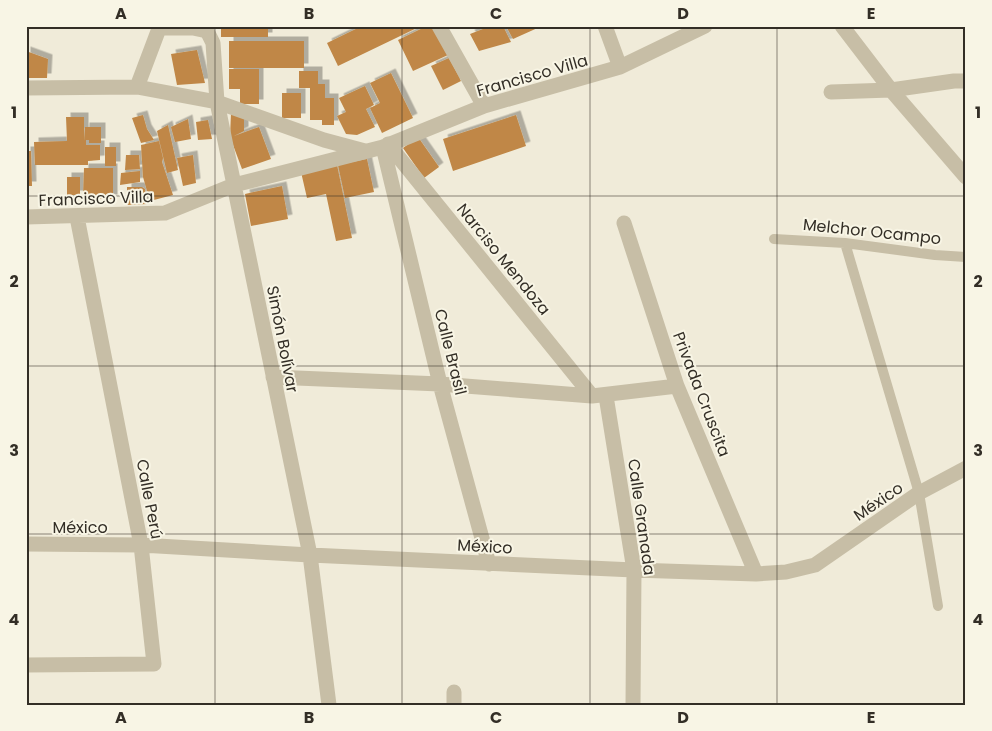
<svg xmlns="http://www.w3.org/2000/svg" width="992" height="731" font-family="Poppins,sans-serif">
	<style>
		.building { fill: #c08746; filter: url(#shadow) }
		.lines { fill: none; stroke-linecap: round; stroke-linejoin: round }
		.lane { stroke: #c7bea6; stroke-width: 10 }
		.street { stroke: #c7bea6; stroke-width: 15 }
		.grid { fill: none; stroke: #332e26; stroke-width: 1; stroke-opacity: 0.55 }
		.labels { text-anchor: middle; stroke-width: 4; stroke-linejoin: round; paint-order: stroke }
		.street-label { font-size: 16px; fill: #332e26; stroke: #f8f5e5 }
		.neatline { fill: none; stroke: #332e26; stroke-width: 2 }
		.grid-label { font-size: 16px; text-anchor: middle; font-weight: bold; fill: #332e26 }
	</style>
	<defs>
		<filter id="shadow"><feDropShadow dx="4.5" dy="-4.5" stdDeviation="0" flood-color="#0004"/></filter>
	</defs>
	<rect width="100%" height="100%" fill="#f0ebd9"/>
	<path class="building" d="M 221,26 L 268,26 L 268,37 L 221,37 Z
		M 362,26 L 421,26 L 338,66 L 327,43 Z
		M 427,26 L 434,26 L 448,55 L 413,71 L 398,40 Z
		M 483,26 L 503,26 L 511,42 L 479,51 L 470,34 L 483,29 Z
		M 506,26 L 542,26 L 513,39 Z
		M 229,41 L 304,41 L 304,68 L 229,68 Z
		M 197,50 L 205,83 L 177,85 L 171,54 Z
		M 26,51 L 48,59 L 47,78 L 26,78 Z
		M 449,58 L 461,81 L 443,90 L 431,66 Z
		M 229,69 L 259,69 L 259,104 L 240,104 L 240,89 L 229,89 Z
		M 299,71 L 318,71 L 318,84 L 325,84 L 325,98 L 334,98 L 334,125 L 322,125 L 322,120 L 310,120 L 310,88 L 299,88 Z
		M 391,73 L 413,118 L 382,133 L 370,108 L 380,103 L 370,83 Z
		M 365,86 L 374,105 L 366,109 L 375,127 L 357,135 L 346,134 L 337,116 L 346,112 L 339,98 Z
		M 282,93 L 301,93 L 301,118 L 282,118 Z
		M 231,113 L 244,114 L 244,131 L 234,136 L 259,127 L 271,159 L 242,169 L 230,137 Z
		M 143,115 L 147,129 L 154,140 L 141,143 L 132,118 Z
		M 516,115 L 526,146 L 453,171 L 443,139 Z
		M 66,117 L 84,117 L 84,141 L 85,127 L 101,127 L 101,143 L 89,143 L 89,140 L 86,140 L 86,145 L 100,145 L 100,160 L 88,161 L 88,165 L 35,165 L 34,142 L 67,141 Z
		M 188,119 L 191,139 L 175,142 L 171,127 Z
		M 208,120 L 212,139 L 198,140 L 196,122 Z
		M 168,125 L 178,170 L 167,173 L 157,131 Z
		M 418,137 L 439,167 L 424,178 L 403,148 Z
		M 159,141 L 163,158 L 162,162 L 173,195 L 150,201 L 143,177 L 141,145 Z
		M 105,147 L 116,147 L 116,166 L 105,166 Z
		M 26,151 L 31,151 L 32,186 L 26,186 Z
		M 126,155 L 139,155 L 140,169 L 125,170 Z
		M 193,155 L 196,183 L 183,186 L 177,158 Z
		M 367,159 L 374,192 L 345,198 L 338,165 Z
		M 337,165 L 352,238 L 336,241 L 326,194 L 307,198 L 301,172 Z
		M 84,168 L 113,168 L 113,199 L 83,198 Z
		M 140,171 L 140,182 L 120,185 L 121,173 Z
		M 67,177 L 80,177 L 80,195 L 67,195 Z
		M 282,186 L 288,219 L 251,226 L 245,194 Z
		M 127,187 L 142,187 L 145,189 L 147,204 L 127,205 Z"/>
	<g class="lines">
		<path class="lane" d="M 774,239 L 845,243 L 935,255 L 966,257
			M 845,243 L 919,493 L 938,606"/>
		<path class="street" d="M 439,26 L 484,106
			M 605,26 L 620,67
			M 842,26 L 891,90 L 966,177
			M 159,28 L 193,28 L 207,31 L 213,43 L 217,102 L 310,555 L 329,705
			M 137,87 L 160,26
			M 26,88 L 137,87 L 217,102 L 324,140 L 365,151
			M 831,92 L 891,90 L 954,81 L 966,81
			M 388,144 L 592,396
			M 383,147 L 440,384 L 489,564
			M 26,217 L 165,213 L 234,185 L 383,147 L 484,106 L 620,67 L 705,26
			M 624,223 L 677,386 L 756,574
			M 273,377 L 440,384 L 592,396 L 677,386
			M 606,396 L 634,570 L 633,705
			M 26,544 L 141,545 L 310,555 L 634,570 L 756,574 L 786,572 L 815,565 L 919,493 L 966,468
			M 26,665 L 154,664 L 141,545 L 77,217
			M 454,705 L 454,692"/>
	</g>
	<path class="grid" d="M 215,26 L 215,705M 402,26 L 402,705M 590,26 L 590,705M 777,26 L 777,705M 26,196 L 966,196M 26,366 L 966,366M 26,534 L 966,534"/>
	<g class="labels">
		<g class="street-label">
			<text transform="translate(532 75) rotate(-16)" y="6">Francisco Villa</text>
			<text transform="translate(96 198) rotate(-2)" y="6">Francisco Villa</text>
			<text transform="translate(872 231) rotate(6)" y="6">Melchor Ocampo</text>
			<text transform="translate(504 259) rotate(51)" y="6">Narciso Mendoza</text>
			<text transform="translate(283 339) rotate(79)" y="6">Simón Bolívar</text>
			<text transform="translate(451 352) rotate(76)" y="6">Calle Brasil</text>
			<text transform="translate(702 394) rotate(69)" y="6">Privada Cruscita</text>
			<text transform="translate(150 499) rotate(79)" y="6">Calle Perú</text>
			<text transform="translate(878 501) rotate(-34)" y="6">México</text>
			<text transform="translate(642 517) rotate(82)" y="6">Calle Granada</text>
			<text x="80" y="533">México</text>
			<text transform="translate(485 546) rotate(3)" y="6">México</text>
		</g>
	</g>
	<rect width="992" height="731" fill="none" stroke="#f8f5e5" stroke-width="55"/>
	<rect x="28" y="28" width="936" height="676" class="neatline"/>
	<g class="grid-label">
		<text x="121" y="19">A</text>
		<text x="309" y="19">B</text>
		<text x="496" y="19">C</text>
		<text x="683" y="19">D</text>
		<text x="871" y="19">E</text>
		<text x="14" y="118">1</text>
		<text x="978" y="118">1</text>
		<text x="14" y="287">2</text>
		<text x="978" y="287">2</text>
		<text x="14" y="456">3</text>
		<text x="978" y="456">3</text>
		<text x="14" y="625">4</text>
		<text x="978" y="625">4</text>
		<text x="121" y="723">A</text>
		<text x="309" y="723">B</text>
		<text x="496" y="723">C</text>
		<text x="683" y="723">D</text>
		<text x="871" y="723">E</text>
	</g>
</svg>
